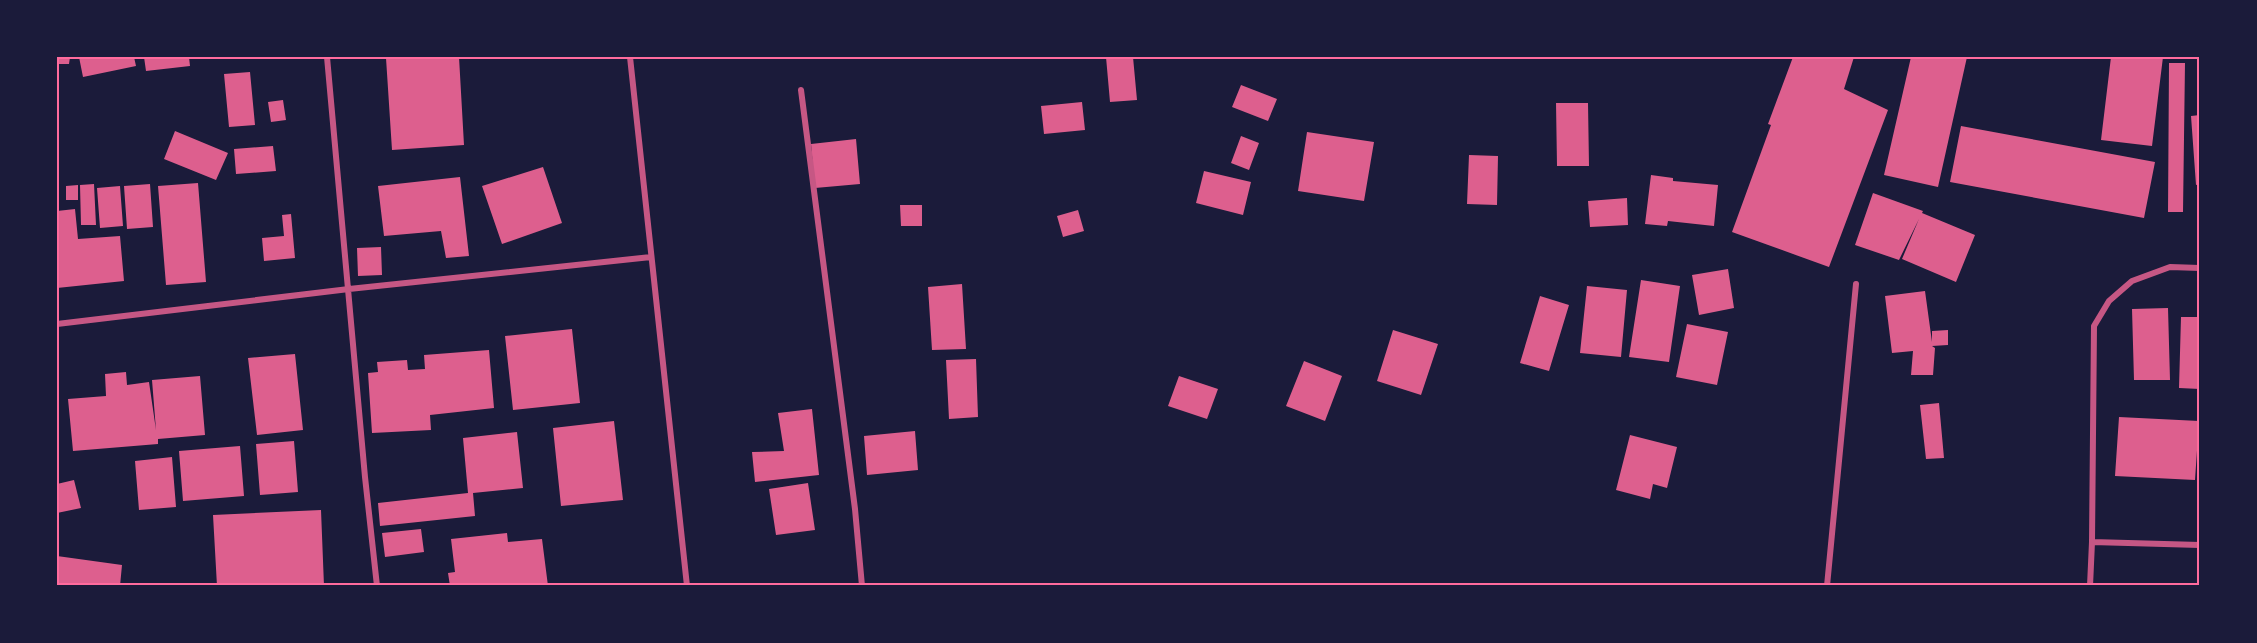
<svg xmlns="http://www.w3.org/2000/svg" width="2257" height="643" font-family="Mulish,sans-serif">
	<style>
		.building { fill: #dd5f8e }
		.lines { fill: none; stroke-linecap: round; stroke-linejoin: round }
		.minor { stroke: #c65784; stroke-width: 6 }
		.neatline { fill: none; stroke: #ff6b9d; stroke-width: 2 }
	</style>
	<rect width="100%" height="100%" fill="#1b1b3a"/>
	<path class="building" d="M 57,57 L 70,57 L 69,64 L 57,64 Z
		M 79,57 L 134,57 L 136,66 L 83,77 Z
		M 144,57 L 189,57 L 190,66 L 146,71 Z
		M 402,57 L 459,57 L 464,145 L 392,150 L 386,58 Z
		M 1106,57 L 1133,57 L 1137,100 L 1110,102 Z
		M 1793,57 L 1854,57 L 1844,89 L 1888,110 L 1829,267 L 1732,232 L 1771,125 L 1768,124 Z
		M 1911,57 L 1967,57 L 1938,187 L 1884,175 Z
		M 2111,57 L 2163,57 L 2152,146 L 2101,140 Z
		M 2169,63 L 2185,63 L 2183,212 L 2168,212 Z
		M 250,72 L 255,125 L 229,127 L 224,74 Z
		M 1241,85 L 1277,99 L 1268,121 L 1232,107 Z
		M 283,100 L 286,120 L 271,122 L 268,102 Z
		M 1082,102 L 1085,130 L 1044,134 L 1041,106 Z
		M 1556,103 L 1588,103 L 1589,166 L 1557,166 Z
		M 2200,115 L 2200,184 L 2196,185 L 2191,116 Z
		M 1961,126 L 2155,162 L 2144,218 L 1950,182 Z
		M 175,131 L 228,153 L 216,180 L 164,159 Z
		M 1307,132 L 1374,142 L 1364,201 L 1298,191 Z
		M 1241,136 L 1259,143 L 1249,170 L 1231,163 Z
		M 856,139 L 860,184 L 815,188 L 811,144 Z
		M 273,146 L 276,171 L 236,174 L 234,149 Z
		M 1469,155 L 1498,156 L 1497,205 L 1467,204 Z
		M 543,167 L 562,223 L 502,244 L 482,186 Z
		M 1204,171 L 1251,182 L 1243,215 L 1196,203 Z
		M 1651,175 L 1673,178 L 1673,181 L 1718,185 L 1714,226 L 1668,221 L 1667,226 L 1645,224 Z
		M 460,177 L 469,256 L 446,258 L 441,231 L 384,236 L 378,186 Z
		M 198,183 L 206,282 L 166,285 L 158,186 Z
		M 94,184 L 96,225 L 81,225 L 80,185 Z
		M 150,184 L 153,227 L 127,229 L 124,186 Z
		M 78,185 L 78,200 L 66,200 L 66,186 Z
		M 120,186 L 123,226 L 100,228 L 97,188 Z
		M 1873,193 L 1923,211 L 1922,213 L 1975,235 L 1956,282 L 1902,259 L 1919,219 L 1899,260 L 1855,245 Z
		M 1627,198 L 1628,225 L 1590,227 L 1588,201 Z
		M 900,205 L 922,205 L 922,226 L 901,226 Z
		M 75,209 L 78,239 L 120,236 L 124,281 L 57,288 L 57,211 Z
		M 1078,210 L 1084,231 L 1063,237 L 1057,216 Z
		M 291,214 L 295,258 L 264,261 L 262,238 L 284,236 L 282,215 Z
		M 381,247 L 382,275 L 358,276 L 357,248 Z
		M 1728,269 L 1734,308 L 1699,315 L 1692,275 Z
		M 1641,280 L 1680,286 L 1669,362 L 1629,357 Z
		M 962,284 L 966,349 L 932,350 L 928,287 Z
		M 1587,286 L 1627,290 L 1621,357 L 1580,353 Z
		M 1925,291 L 1932,342 L 1932,331 L 1948,330 L 1948,345 L 1932,346 L 1935,348 L 1933,375 L 1911,375 L 1913,351 L 1892,353 L 1885,296 Z
		M 1540,296 L 1569,305 L 1549,371 L 1520,363 Z
		M 2168,308 L 2170,380 L 2134,380 L 2132,309 Z
		M 2181,317 L 2200,317 L 2200,389 L 2179,388 Z
		M 1687,324 L 1728,332 L 1717,385 L 1676,377 Z
		M 572,329 L 580,403 L 513,410 L 505,336 Z
		M 1393,330 L 1438,344 L 1421,395 L 1377,381 Z
		M 489,350 L 494,408 L 430,415 L 431,430 L 372,433 L 368,373 L 378,372 L 377,362 L 407,360 L 408,370 L 425,369 L 424,355 Z
		M 295,354 L 303,430 L 257,435 L 248,358 Z
		M 976,359 L 978,417 L 949,419 L 946,360 Z
		M 1304,361 L 1342,376 L 1325,421 L 1286,406 Z
		M 126,372 L 127,385 L 149,382 L 156,430 L 152,380 L 200,376 L 205,435 L 158,439 L 158,444 L 73,451 L 68,399 L 106,396 L 105,374 Z
		M 1179,376 L 1218,389 L 1207,419 L 1168,406 Z
		M 1939,403 L 1944,458 L 1926,459 L 1920,405 Z
		M 812,409 L 819,475 L 755,482 L 752,452 L 784,451 L 778,413 Z
		M 2119,417 L 2199,421 L 2195,480 L 2115,476 Z
		M 614,421 L 623,500 L 561,506 L 553,428 Z
		M 915,431 L 918,470 L 867,475 L 864,436 Z
		M 517,432 L 523,488 L 473,493 L 475,516 L 380,526 L 378,503 L 468,493 L 463,438 Z
		M 1630,435 L 1677,447 L 1667,488 L 1653,484 L 1650,499 L 1616,490 Z
		M 294,441 L 298,492 L 260,495 L 256,444 Z
		M 240,446 L 244,496 L 183,501 L 179,451 Z
		M 172,457 L 176,507 L 139,510 L 135,461 Z
		M 74,480 L 81,508 L 57,513 L 57,484 Z
		M 808,483 L 815,530 L 776,535 L 769,489 Z
		M 321,510 L 324,586 L 217,586 L 213,515 Z
		M 421,529 L 424,552 L 385,557 L 382,533 Z
		M 507,533 L 508,542 L 542,539 L 548,586 L 450,586 L 448,573 L 455,572 L 451,539 Z
		M 57,556 L 122,565 L 120,586 L 57,586 Z"/>
	<g class="lines">
		<path class="minor" d="M 327,57 L 365,477 L 377,586
			M 630,57 L 687,586
			M 801,90 L 855,509 L 862,586
			M 57,324 L 349,289 L 651,257
			M 2092,542 L 2200,545
			M 1827,586 L 1856,284
			M 2090,586 L 2092,542 L 2094,326 L 2109,301 L 2132,281 L 2170,267 L 2200,268"/>
	</g>
	<rect width="2257" height="643" fill="none" stroke="#1b1b3a" stroke-width="117"/>
	<rect x="58" y="58" width="2140" height="526" class="neatline"/>
</svg>
